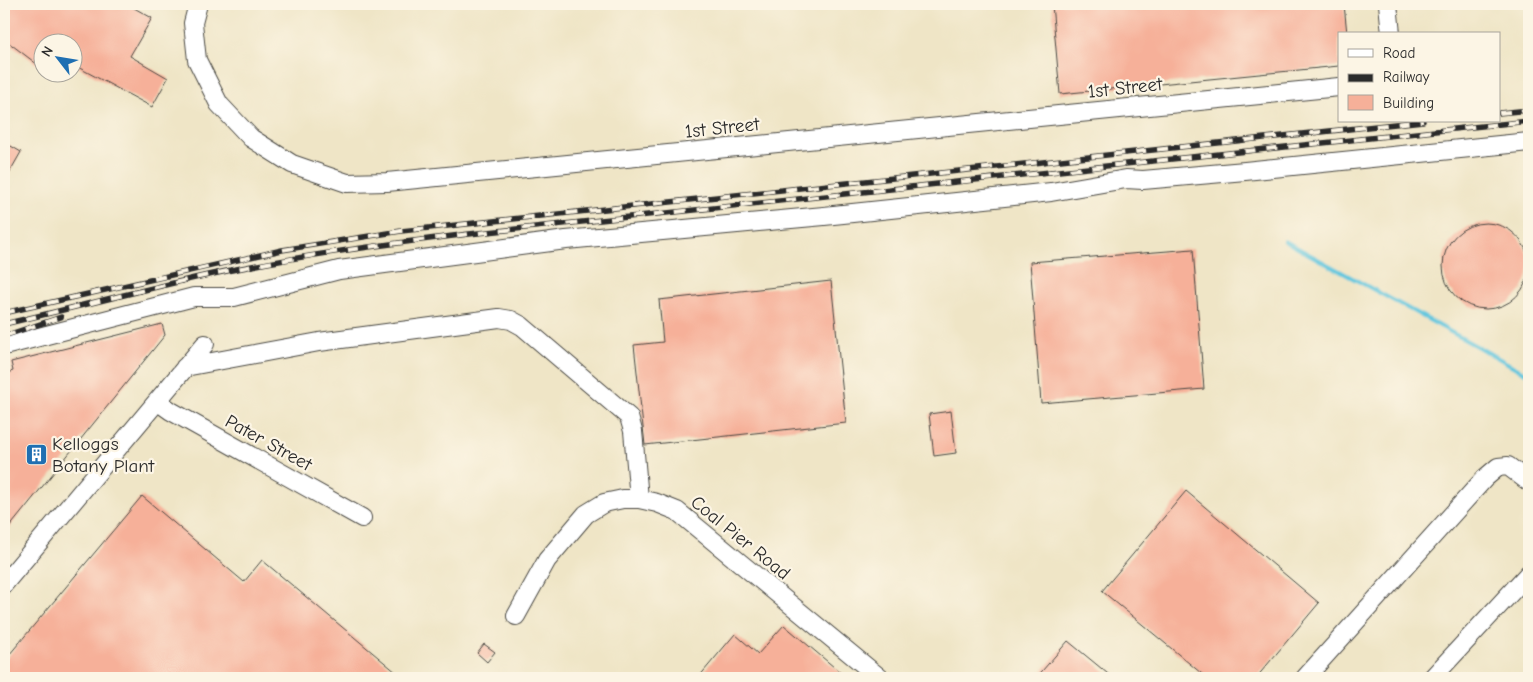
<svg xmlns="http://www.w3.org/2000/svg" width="1533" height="682" font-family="'Comic Neue',sans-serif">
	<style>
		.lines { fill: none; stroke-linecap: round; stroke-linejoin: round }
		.stream { stroke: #61c6de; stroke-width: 4 }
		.building { fill: #f6b099 }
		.minor-casing { stroke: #484742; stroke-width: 20 }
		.minor { stroke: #fff; stroke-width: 18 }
		.rail-casing { stroke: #2b2b2b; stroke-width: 5.5 }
		.rail { stroke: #fcf5e5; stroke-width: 4; stroke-dasharray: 11; stroke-linecap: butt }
		.labels { text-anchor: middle; stroke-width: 4.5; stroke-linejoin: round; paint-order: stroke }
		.street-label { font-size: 19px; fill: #2b2b2b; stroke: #fcf5e5 }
		.poi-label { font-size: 19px; fill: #2b2b2b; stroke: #fcf5e5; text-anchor: start }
	</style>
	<rect width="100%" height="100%" fill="#fcf5e5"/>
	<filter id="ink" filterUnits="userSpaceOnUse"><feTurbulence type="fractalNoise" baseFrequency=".02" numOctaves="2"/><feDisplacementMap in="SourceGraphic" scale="10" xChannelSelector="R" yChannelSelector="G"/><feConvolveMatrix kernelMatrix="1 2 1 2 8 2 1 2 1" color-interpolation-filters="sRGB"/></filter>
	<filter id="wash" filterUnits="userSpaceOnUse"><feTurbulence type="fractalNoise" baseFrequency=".0096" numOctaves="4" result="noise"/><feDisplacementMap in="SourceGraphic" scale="20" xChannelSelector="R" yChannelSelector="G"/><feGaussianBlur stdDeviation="1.12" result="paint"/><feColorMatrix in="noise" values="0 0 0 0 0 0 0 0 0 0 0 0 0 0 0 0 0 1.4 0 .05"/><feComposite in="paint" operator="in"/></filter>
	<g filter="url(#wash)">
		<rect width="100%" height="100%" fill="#efe5c6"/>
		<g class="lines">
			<path class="stream" d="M 1285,241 L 1529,375"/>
		</g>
		<g id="blocks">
			<path class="building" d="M 4,4 L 127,4 L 152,18 L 130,56 L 168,78 L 152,107 L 72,64 L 72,42 L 42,42 L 42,68 L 4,39 L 8,31 L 4,28 Z
				M 1052,4 L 1344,4 L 1347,34 L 1339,34 L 1339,66 L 1060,94 Z
				M 4,142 L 21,152 L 4,182 Z
				M1443 266a43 43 0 1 1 86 0a43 43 0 1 1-86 0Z
				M 1193,249 L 1204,389 L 1041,403 L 1030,262 Z
				M 831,281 L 846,423 L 645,445 L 634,345 L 663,342 L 659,300 Z
				M 162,324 L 165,335 L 4,534 L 4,374 L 13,371 L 11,362 Z
				M 951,411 L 956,453 L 934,456 L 929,414 Z
				M 1186,491 L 1319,603 L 1256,678 L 1207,678 L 1102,591 Z
				M 142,496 L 244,582 L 262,560 L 403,678 L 4,678 L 4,661 Z
				M 784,625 L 847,678 L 698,678 L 735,634 L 758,654 Z
				M 1068,641 L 1113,678 L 1036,678 Z
				M 484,644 L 495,652 L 487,662 L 477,653 Z"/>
		</g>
	</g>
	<g filter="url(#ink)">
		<use href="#blocks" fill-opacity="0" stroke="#484742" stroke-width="1"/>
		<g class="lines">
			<defs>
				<path id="minor" d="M 198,4 L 193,23 L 197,60 L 219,104 L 251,138 L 292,164 L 347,183 L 387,182 L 1339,87
					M 1388,4 L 1391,34
					M 4,346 L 194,297 L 234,297 L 339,270 L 566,240 L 824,216 L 1051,192 L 1126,179 L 1143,180 L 1245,171 L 1529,142
					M 185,367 L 319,342 L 499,318 L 511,320 L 522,326 L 629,417 L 633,431 L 639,499
					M 157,401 L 171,411 L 362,518
					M 4,584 L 205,344
					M 516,616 L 547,560 L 586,514 L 604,503 L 623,499 L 639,499 L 657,503 L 677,511 L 880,678
					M 1305,678 L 1485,478 L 1498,467 L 1508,466 L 1529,482
					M 1432,678 L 1529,573"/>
			</defs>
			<use href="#minor" class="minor-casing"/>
			<use href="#minor" class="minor"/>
			<defs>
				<path id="rail" d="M 1499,113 L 1529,110
					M 4,313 L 282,250 L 401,231 L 1423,121
					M 4,324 C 69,309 134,292 199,277 C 288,257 379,245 469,234 L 1529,121
					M 4,336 L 61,317"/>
			</defs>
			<use href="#rail" class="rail-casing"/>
			<use href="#rail" class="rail"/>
		</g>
	</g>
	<defs>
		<symbol id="building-square" viewBox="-11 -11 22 22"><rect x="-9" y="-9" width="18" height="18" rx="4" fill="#1f6fb2" stroke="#fcf5e5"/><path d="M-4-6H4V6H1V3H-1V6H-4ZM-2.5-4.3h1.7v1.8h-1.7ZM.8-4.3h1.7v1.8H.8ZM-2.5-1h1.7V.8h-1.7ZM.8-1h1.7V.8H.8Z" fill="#fff"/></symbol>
	</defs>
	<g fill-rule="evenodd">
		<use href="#building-square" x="24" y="442" width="25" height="25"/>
	</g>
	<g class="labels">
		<g class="street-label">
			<text transform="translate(1125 87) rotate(-6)" y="7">1st Street</text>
			<text transform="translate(722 127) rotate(-6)" y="7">1st Street</text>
			<text transform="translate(269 442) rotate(29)" y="7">Pater Street</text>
			<text transform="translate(741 537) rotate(39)" y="7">Coal Pier Road</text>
		</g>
		<g class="poi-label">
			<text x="52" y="450">Kelloggs<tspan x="52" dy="22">Botany Plant</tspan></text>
		</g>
	</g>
	<rect width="1533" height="682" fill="none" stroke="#fcf5e5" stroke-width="20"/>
	<rect x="1338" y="32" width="162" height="90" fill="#fcf5e5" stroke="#a8a49b"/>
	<rect x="1348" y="49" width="25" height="8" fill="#ffffff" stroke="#a8a49b"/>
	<text x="1383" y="58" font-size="15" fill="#2b2b2b">Road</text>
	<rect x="1348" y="74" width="25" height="8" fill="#2b2b2b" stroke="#a8a49b"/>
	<text x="1383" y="82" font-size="15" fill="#2b2b2b">Railway</text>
	<rect x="1348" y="95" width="25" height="15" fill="#f6b099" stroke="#a8a49b"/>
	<text x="1383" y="108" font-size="15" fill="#2b2b2b">Building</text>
	<g transform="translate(58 58) rotate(301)"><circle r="24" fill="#fcf5e5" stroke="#a8a49b"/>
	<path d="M0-4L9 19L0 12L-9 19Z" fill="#1f6fb2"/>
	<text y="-8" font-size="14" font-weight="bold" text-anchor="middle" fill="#2b2b2b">N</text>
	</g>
</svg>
